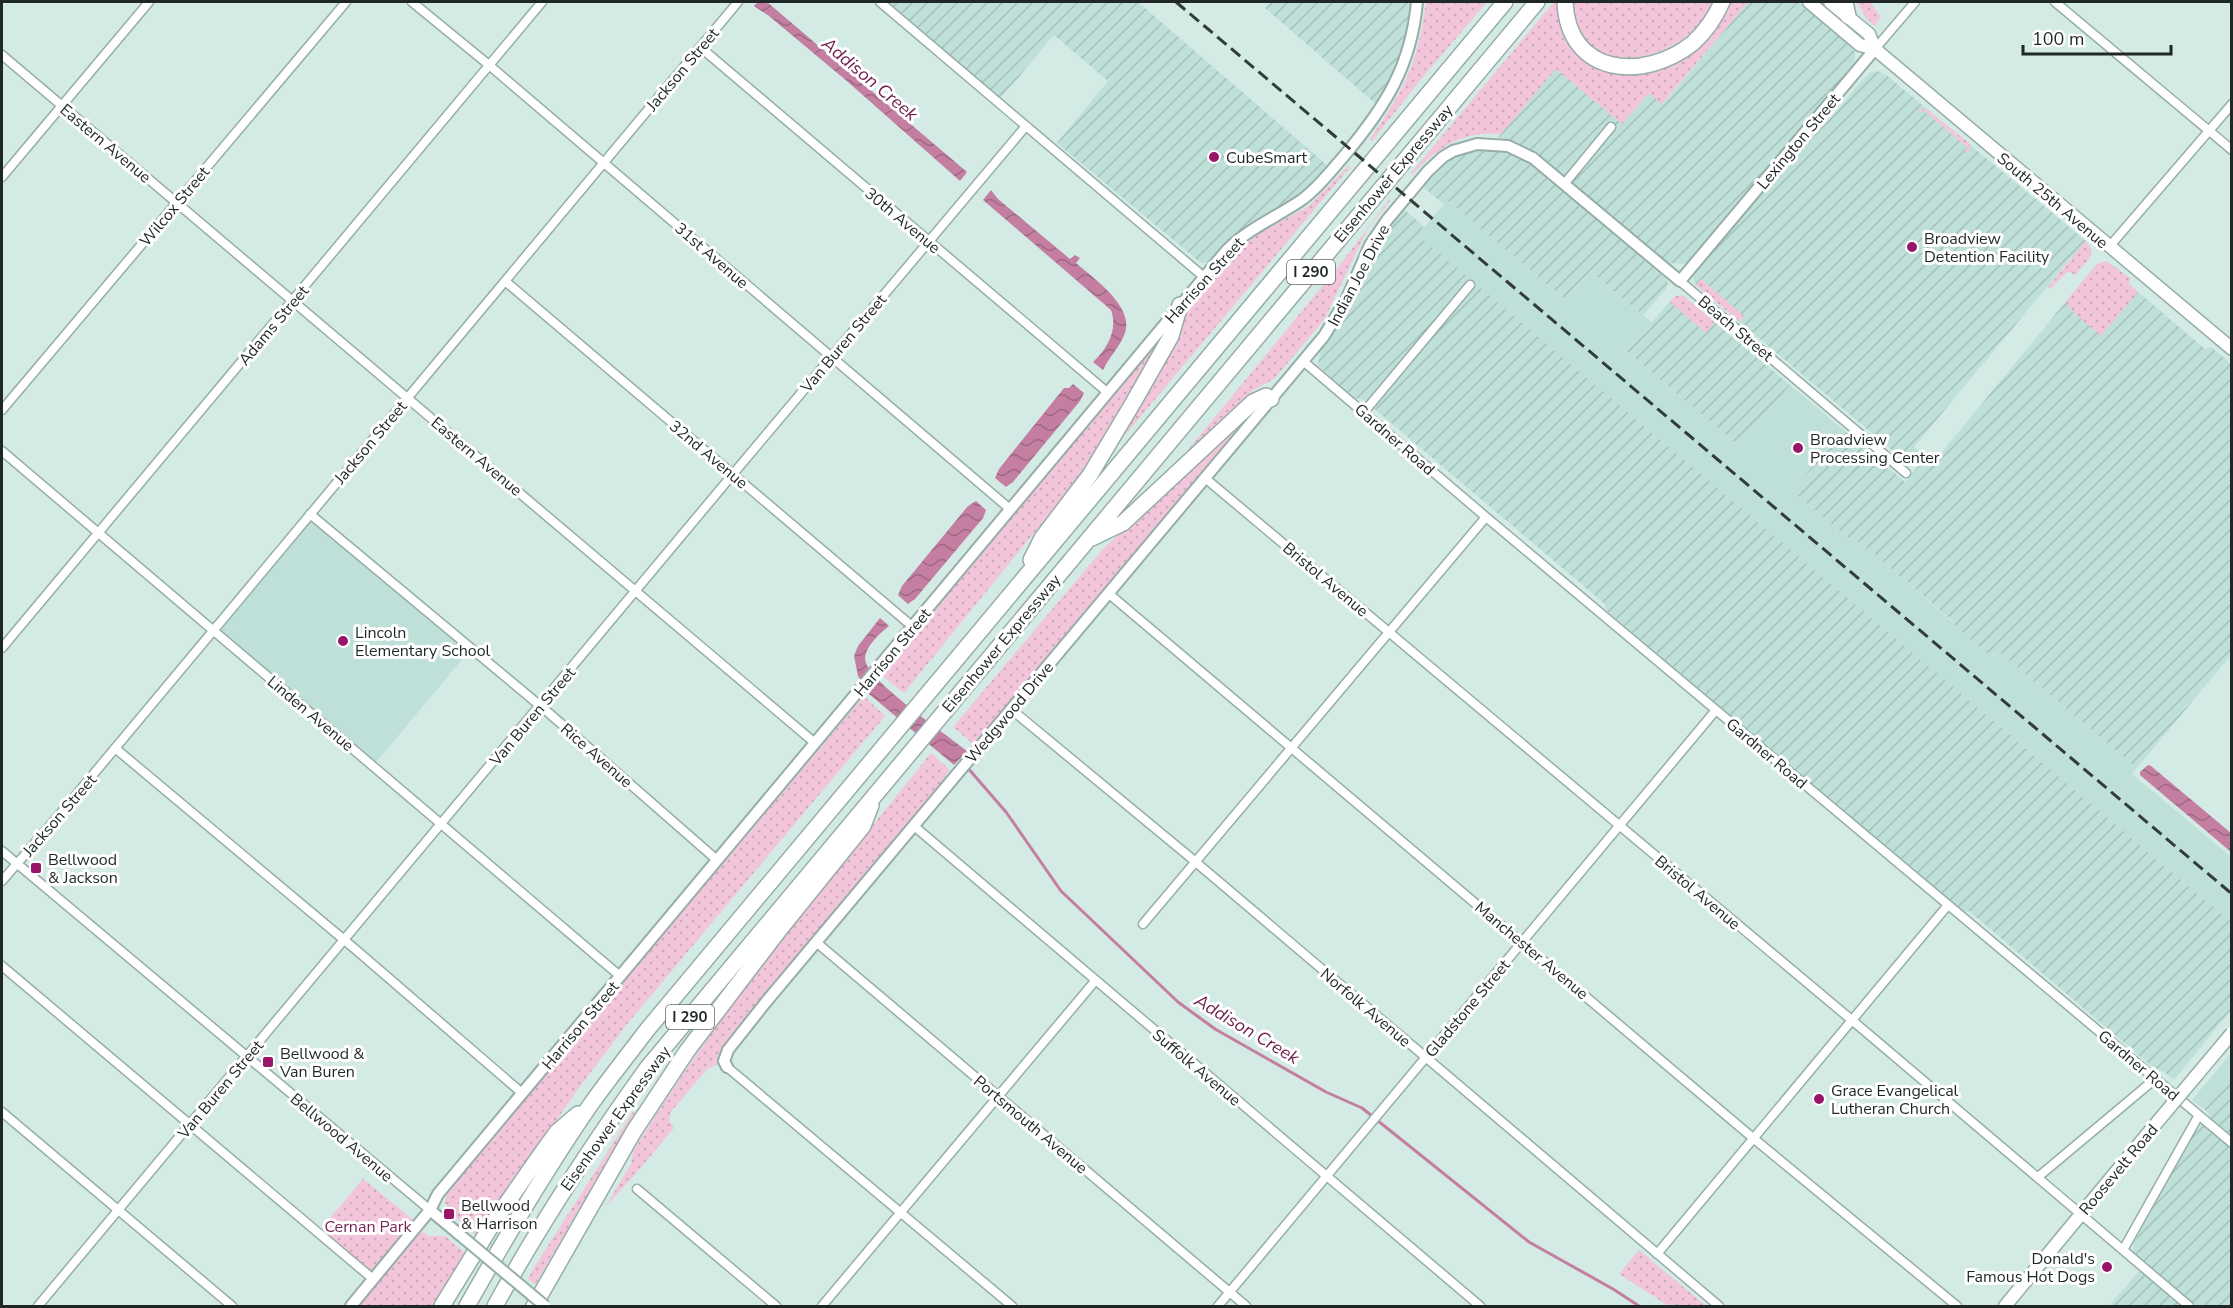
<svg xmlns="http://www.w3.org/2000/svg" width="2233" height="1308" font-family="'Nunito Sans',sans-serif">
	<style>
		.built { fill: #bfe0d9 }
		.industrial { fill: url(#industrial-furrows) }
		.grass { fill: url(#grass-dots) }
		.water { fill: url(#water-waves) }
		.lines { fill: none; stroke-linecap: round; stroke-linejoin: round }
		.stream { stroke: #c37ea1; stroke-width: 3 }
		.minor-casing { stroke: #96ada8; stroke-width: 11 }
		.tertiary-casing { stroke: #96ada8; stroke-width: 14 }
		.secondary-casing { stroke: #96ada8; stroke-width: 15 }
		.motorway-casing { stroke: #96ada8; stroke-width: 18 }
		.minor { stroke: #fff; stroke-width: 8 }
		.tertiary { stroke: #fff; stroke-width: 10 }
		.secondary { stroke: #fff; stroke-width: 12 }
		.motorway { stroke: #fff; stroke-width: 15 }
		.rail { stroke: #313c39; stroke-width: 3; stroke-dasharray: 12 6; stroke-linecap: butt }
		.tertiary-bridge-casing { stroke: #96ada8; stroke-width: 14; stroke-linecap: butt }
		.secondary-bridge-casing { stroke: #96ada8; stroke-width: 15; stroke-linecap: butt }
		.tertiary-bridge { stroke: #fff; stroke-width: 10 }
		.secondary-bridge { stroke: #fff; stroke-width: 12 }
		.poi-dot { fill: #991569; stroke: #fff; stroke-width: 2 }
		.labels { text-anchor: middle; stroke-width: 6; stroke-linejoin: round; paint-order: stroke }
		.shield { fill: #fff; stroke: #626867; stroke-width: 1.5 }
		.shield-label { font-size: 15px; font-weight: bold; fill: #1f2826 }
		.street-label { font-size: 16px; fill: #1f2826; stroke: #fff }
		.poi-label { font-size: 16px; fill: #1f2826; stroke: #fff; text-anchor: start }
		.park-label { font-size: 16px; fill: #782656; stroke: #fff }
		.water-label { font-size: 18px; font-style: italic; fill: #6f1d4e; stroke: #fff }
	</style>
	<defs>
		<pattern id="industrial-furrows" width="10" height="10" patternUnits="userSpaceOnUse" patternTransform="scale(1.5)"><rect width="10" height="10" fill="#bfe0d9"/><path d="M-1 1l2-2M0 10L10 0M9 11l2-2" fill="none" stroke="#a4c0ba"/></pattern>
		<pattern id="grass-dots" width="8" height="8" patternUnits="userSpaceOnUse" patternTransform="scale(1.5)"><rect width="8" height="8" fill="#f2c5db"/><path d="M2 2h.1M6 6h.1" fill="none" stroke="#cfa9bc" stroke-width="1.8" stroke-linecap="round"/></pattern>
		<pattern id="water-waves" width="16" height="10" patternUnits="userSpaceOnUse" patternTransform="scale(1.5)"><rect width="16" height="10" fill="#c37ea1"/><path d="M0 5q4-4 8 0t8 0" fill="none" stroke="#9e6783"/></pattern>
	</defs>
	<rect width="100%" height="100%" fill="#d3eae5"/>
	<path class="built" d="M 1444,201 L 1448,201 L 1566,300 L 1590,271 L 1648,319 L 1624,349 L 1739,446 L 1790,385 L 1844,430 L 1792,491 L 1852,541 L 1854,539 L 1875,555 L 1993,657 L 1998,651 L 2137,768 L 2132,774 L 2231,857 L 2231,922 L 1418,236 L 1424,229 L 1422,227 L 1425,227 L 1432,218 L 1444,205 Z
		M 311,518 L 470,650 L 373,766 L 215,632 Z
		M 2231,1053 L 2231,1076 L 2204,1109 L 2192,1100 Z"/>
	<path class="industrial" d="M 888,2 L 1138,2 L 1328,166 L 1299,195 L 1248,224 L 1230,239 L 1211,260 L 1206,263 L 1201,263 L 1057,143 L 1108,81 L 1054,35 L 1001,98 Z
		M 1271,2 L 1411,2 L 1406,38 L 1399,61 L 1388,86 L 1377,105 L 1265,8 Z
		M 1748,2 L 1799,2 L 1850,44 L 1855,51 L 1855,57 L 1853,65 L 1699,251 L 1685,264 L 1667,263 L 1534,151 L 1514,142 L 1498,137 L 1556,68 L 1622,124 L 1649,93 L 1663,104 Z
		M 1877,71 L 1885,74 L 2087,242 L 2092,251 L 2089,259 L 2071,258 L 1914,447 L 1919,451 L 1910,461 L 1904,460 L 1696,285 L 1693,279 L 1697,269 L 1760,194 L 1834,114 L 1862,80 L 1870,73 Z
		M 1488,149 L 1507,151 L 1524,159 L 1538,169 L 1666,279 L 1668,283 L 1666,289 L 1643,315 L 1590,271 L 1566,300 L 1448,201 L 1442,203 L 1422,186 L 1441,166 L 1456,156 Z
		M 1404,209 L 1423,226 L 1422,227 L 1424,229 L 1419,236 L 2231,922 L 2231,1010 L 2174,1080 L 2164,1072 L 2155,1069 L 1969,911 L 1963,912 L 1606,610 L 1605,604 L 1364,400 L 1355,398 L 1318,366 L 1320,349 L 1334,331 L 1347,310 L 1364,270 L 1378,242 Z
		M 2106,261 L 2130,278 L 2129,284 L 2205,349 L 2211,347 L 2231,364 L 2231,655 L 2137,768 L 1998,651 L 1992,657 L 1954,625 L 1955,623 L 1875,555 L 1854,539 L 1852,541 L 1792,491 L 1844,430 L 1905,482 L 1926,457 L 1933,463 L 2096,265 Z
		M 1682,295 L 1790,385 L 1739,446 L 1623,348 L 1648,319 L 1652,322 L 1674,297 Z
		M 2231,1076 L 2231,1306 L 2109,1306 L 2145,1264 L 2133,1253 L 2134,1243 L 2190,1138 L 2210,1115 L 2204,1109 Z"/>
	<path class="grass" d="M 1426,2 L 1487,2 L 1422,78 L 1372,141 L 1370,139 C 1405,89 1418,63 1426,2 Z
		M 1554,2 L 1561,5 L 1581,55 L 1669,63 L 1727,2 L 1748,2 L 1662,104 L 1649,93 L 1622,124 L 1556,69 L 1501,134 C 1464,130 1436,148 1412,175 L 1411,173 Z
		M 1573,2 L 1713,2 C 1688,63 1575,89 1573,2 Z
		M 1857,2 L 1871,2 L 1872,5 L 1881,17 L 1875,26 L 1865,17 Z
		M 1925,108 L 1970,144 L 1969,151 L 1963,153 L 1967,147 L 1923,110 L 1917,114 L 1919,110 Z
		M 1348,166 L 1350,167 L 1115,447 L 1185,309 L 1187,310 L 1248,242 L 1263,231 L 1309,206 Z
		M 1389,200 L 1390,201 L 1367,230 L 1324,320 L 1274,379 L 1253,390 L 1247,396 L 1248,399 L 1174,467 L 1339,266 Z
		M 2086,241 L 2092,251 L 2089,259 L 2075,275 L 2070,272 L 2066,273 L 2050,289 L 2048,287 Z
		M 2106,261 L 2130,278 L 2129,284 L 2138,292 L 2101,336 L 2073,312 L 2067,304 L 2067,300 L 2097,264 Z
		M 1701,279 L 1744,316 L 1740,322 L 1696,285 Z
		M 1680,295 L 1685,297 L 1715,322 L 1706,333 L 1670,302 L 1674,297 Z
		M 1161,337 L 1164,339 L 1089,465 L 904,693 L 881,675 L 894,661 L 892,659 Z
		M 1257,406 L 982,736 L 981,735 L 973,744 L 953,727 L 1102,550 Z
		M 864,696 L 885,716 L 628,1023 L 578,1089 L 477,1236 L 458,1220 L 453,1210 L 444,1203 L 449,1189 Z
		M 931,753 L 950,770 L 943,779 L 945,781 L 725,1043 L 719,1053 L 718,1064 L 707,1069 L 670,1113 L 669,1121 L 674,1128 L 632,1178 L 606,1206 L 631,1164 L 633,1152 C 719,1010 827,883 931,753 Z
		M 633,1112 L 635,1113 L 535,1285 L 528,1279 L 532,1271 Z
		M 363,1179 L 416,1222 L 373,1273 L 320,1230 Z
		M 422,1231 L 428,1236 L 445,1236 L 466,1254 L 434,1306 L 358,1306 Z
		M 1639,1250 L 1706,1306 L 1669,1306 L 1619,1274 Z"/>
	<path class="water" d="M 758,2 L 767,2 L 967,172 L 960,181 L 848,82 L 769,16 L 754,6 Z
		M 991,190 L 998,199 L 1070,259 L 1075,255 L 1080,258 L 1076,263 C 1094,279 1134,306 1125,333 C 1120,347 1109,357 1103,370 L 1093,362 C 1108,348 1118,329 1111,310 L 983,200 Z
		M 1073,384 L 1084,393 L 1080,401 L 1013,482 L 1006,487 L 995,478 L 999,469 L 1064,388 L 1069,388 Z
		M 976,501 L 986,510 L 983,518 L 915,599 L 908,604 L 898,595 L 902,586 L 968,506 Z
		M 880,618 L 889,626 C 880,633 861,650 866,663 C 874,685 946,734 967,751 L 954,765 L 869,694 L 858,676 L 854,656 L 858,646 Z
		M 2148,765 L 2151,766 L 2231,833 L 2231,852 L 2140,775 L 2140,772 Z"/>
	<g class="lines">
		<path class="stream" d="M 967,767 L 1006,812 L 1061,891 L 1178,1002 L 1215,1029 L 1326,1092 L 1362,1108 L 1529,1242 L 1613,1289 L 1639,1306"/>
		<defs>
			<path id="minor" d="M 412,2 L 489,65 L 1010,509
				M 880,2 L 1204,277
				M 2055,2 L 2232,150
				M 700,47 L 1107,392
				M 1875,49 L 1915,2
				M 2,55 L 815,743
				M 2,177 L 149,2
				M 1565,183 L 1611,127
				M 2109,247 L 2232,104
				M 505,281 L 913,627
				M 1680,281 L 1906,473
				M 1303,361 L 1486,517 L 2232,1143
				M 2,410 L 346,2
				M 1364,412 L 1470,285
				M 2,451 L 620,976
				M 1205,478 L 1860,1027 L 2189,1306
				M 310,514 L 550,714 L 717,860
				M 1108,593 L 1753,1138 L 1957,1306
				M 2,648 L 542,2
				M 1012,710 L 1185,853 L 1719,1306
				M 115,748 L 355,949 L 522,1093
				M 914,826 L 1480,1306
				M 2,851 L 430,1210
				M 2,881 L 66,807 L 738,2
				M 1143,924 L 1486,517
				M 816,942 L 1246,1306
				M 2,966 L 373,1279
				M 727,1067 L 1012,1306
				M 2,1112 L 232,1306
				M 2038,1177 L 2155,1079
				M 637,1189 L 776,1306
				M 2123,1250 L 2199,1115
				M 1657,1254 L 1948,905
				M 38,1306 L 733,474 L 1026,126
				M 822,1306 L 1095,981
				M 1218,1306 L 1716,710"/>
			<path id="tertiary" d="M 727,1067 L 724,1061 L 728,1050 L 766,1002 L 1324,336 L 1347,298 L 1370,245 L 1387,220 L 1428,171 L 1443,157 L 1453,151 L 1477,144 L 1508,146 L 1533,158 L 1680,281 L 1875,49
				M 430,1210 L 460,1235
				M 351,1306 L 430,1210 L 438,1194 L 1227,250 C 1249,228 1277,217 1303,199 C 1319,187 1331,171 1344,156 C 1385,107 1411,67 1417,2"/>
			<path id="secondary" d="M 1809,2 L 1860,45 L 1875,49 L 2232,349
				M 1830,2 L 1869,34 L 1875,49
				M 2005,1306 L 2154,1126"/>
			<path id="motorway" d="M 1565,2 C 1568,76 1644,82 1693,43 C 1706,31 1715,18 1722,2
				M 1845,2 L 1848,16
				M 1092,538 L 1123,523 L 1253,402 L 1266,396 L 1271,399
				M 1031,560 L 1042,538 L 1090,475 L 1133,403 L 1171,336 L 1180,305
				M 442,1306 L 493,1223 L 541,1154 L 557,1132 L 578,1114
				M 467,1306 C 506,1237 546,1169 591,1104 C 609,1079 628,1055 647,1030 L 1505,2
				M 495,1306 C 542,1221 591,1146 648,1067 L 1537,2
				M 534,1306 L 634,1131 L 687,1051 L 780,929 L 863,826 L 871,805"/>
		</defs>
		<use href="#minor" class="minor-casing"/>
		<use href="#tertiary" class="tertiary-casing"/>
		<use href="#secondary" class="secondary-casing"/>
		<use href="#motorway" class="motorway-casing"/>
		<use href="#minor" class="minor"/>
		<use href="#tertiary" class="tertiary"/>
		<use href="#secondary" class="secondary"/>
		<use href="#motorway" class="motorway"/>
		<path class="rail" d="M 1176,2 L 2232,894"/>
		<defs>
			<path id="tertiary-bridge" d="M 460,1235 L 545,1306"/>
			<path id="secondary-bridge" d="M 2154,1126 L 2232,1033"/>
		</defs>
		<use href="#tertiary-bridge" class="tertiary-bridge-casing"/>
		<use href="#secondary-bridge" class="secondary-bridge-casing"/>
		<use href="#tertiary-bridge" class="tertiary-bridge"/>
		<use href="#secondary-bridge" class="secondary-bridge"/>
	</g>
	<g class="poi-dot">
		<circle cx="1214" cy="157" r="6"/>
		<circle cx="1912" cy="247" r="6"/>
		<circle cx="1798" cy="448" r="6"/>
		<circle cx="343" cy="641" r="6"/>
		<rect x="30" y="862" width="12" height="12" rx="3"/>
		<rect x="262" y="1056" width="12" height="12" rx="3"/>
		<circle cx="1819" cy="1099" r="6"/>
		<rect x="443" y="1208" width="12" height="12" rx="3"/>
		<circle cx="2107" cy="1267" r="6"/>
	</g>
	<g class="labels">
		<g class="shield">
			<rect x="1287" y="260" width="48" height="24" rx="4.5"/>
			<rect x="666" y="1005" width="48" height="24" rx="4.5"/>
		</g>
		<g class="shield-label">
			<text x="1311" y="277">I 290</text>
			<text x="690" y="1022">I 290</text>
		</g>
		<g class="street-label">
			<text transform="translate(682 69) rotate(-50)" y="6">Jackson Street</text>
			<text transform="translate(1798 141) rotate(-50)" y="6">Lexington Street</text>
			<text transform="translate(106 143) rotate(40)" y="6">Eastern Avenue</text>
			<text transform="translate(1393 173) rotate(-50)" y="6">Eisenhower Expressway</text>
			<text transform="translate(2053 200) rotate(40)" y="6">South 25th Avenue</text>
			<text transform="translate(174 206) rotate(-50)" y="6">Wilcox Street</text>
			<text transform="translate(903 220) rotate(40)" y="6">30th Avenue</text>
			<text transform="translate(712 255) rotate(41)" y="6">31st Avenue</text>
			<text transform="translate(1358 275) rotate(-62)" y="6">Indian Joe Drive</text>
			<text transform="translate(1204 280) rotate(-48)" y="6">Harrison Street</text>
			<text transform="translate(273 325) rotate(-50)" y="6">Adams Street</text>
			<text transform="translate(1736 328) rotate(40)" y="6">Beach Street</text>
			<text transform="translate(843 343) rotate(-50)" y="6">Van Buren Street</text>
			<text transform="translate(1395 439) rotate(41)" y="6">Gardner Road</text>
			<text transform="translate(370 442) rotate(-50)" y="6">Jackson Street</text>
			<text transform="translate(709 454) rotate(40)" y="6">32nd Avenue</text>
			<text transform="translate(477 456) rotate(40)" y="6">Eastern Avenue</text>
			<text transform="translate(1326 579) rotate(40)" y="6">Bristol Avenue</text>
			<text transform="translate(1001 643) rotate(-50)" y="6">Eisenhower Expressway</text>
			<text transform="translate(892 652) rotate(-50)" y="6">Harrison Street</text>
			<text transform="translate(1009 712) rotate(-50)" y="6">Wedgwood Drive</text>
			<text transform="translate(311 713) rotate(40)" y="6">Linden Avenue</text>
			<text transform="translate(532 716) rotate(-50)" y="6">Van Buren Street</text>
			<text transform="translate(1767 753) rotate(40)" y="6">Gardner Road</text>
			<text transform="translate(597 755) rotate(41)" y="6">Rice Avenue</text>
			<text transform="translate(59 815) rotate(-49)" y="6">Jackson Street</text>
			<text transform="translate(1698 892) rotate(40)" y="6">Bristol Avenue</text>
			<text transform="translate(1532 950) rotate(40)" y="6">Manchester Avenue</text>
			<text transform="translate(1366 1007) rotate(40)" y="6">Norfolk Avenue</text>
			<text transform="translate(1467 1008) rotate(-50)" y="6">Gladstone Street</text>
			<text transform="translate(580 1025) rotate(-50)" y="6">Harrison Street</text>
			<text transform="translate(2139 1065) rotate(40)" y="6">Gardner Road</text>
			<text transform="translate(1197 1067) rotate(40)" y="6">Suffolk Avenue</text>
			<text transform="translate(220 1089) rotate(-50)" y="6">Van Buren Street</text>
			<text transform="translate(615 1118) rotate(-54)" y="6">Eisenhower Expressway</text>
			<text transform="translate(1031 1124) rotate(40)" y="6">Portsmouth Avenue</text>
			<text transform="translate(342 1137) rotate(40)" y="6">Bellwood Avenue</text>
			<text transform="translate(2118 1169) rotate(-50)" y="6">Roosevelt Road</text>
		</g>
		<g class="poi-label">
			<text x="1226" y="163">CubeSmart</text>
			<text x="1924" y="244">Broadview<tspan x="1924" dy="18">Detention Facility</tspan></text>
			<text x="1810" y="445">Broadview<tspan x="1810" dy="18">Processing Center</tspan></text>
			<text x="355" y="638">Lincoln<tspan x="355" dy="18">Elementary School</tspan></text>
			<text x="48" y="865">Bellwood<tspan x="48" dy="18">&amp; Jackson</tspan></text>
			<text x="280" y="1059">Bellwood &amp;<tspan x="280" dy="18">Van Buren</tspan></text>
			<text x="1831" y="1096">Grace Evangelical<tspan x="1831" dy="18">Lutheran Church</tspan></text>
			<text x="461" y="1211">Bellwood<tspan x="461" dy="18">&amp; Harrison</tspan></text>
			<text x="2095" y="1264" text-anchor="end">Donald's<tspan x="2095" dy="18">Famous Hot Dogs</tspan></text>
		</g>
		<g class="park-label">
			<text x="368" y="1232">Cernan Park</text>
		</g>
		<g class="water-label">
			<text transform="translate(870 79) rotate(40)" y="6">Addison Creek</text>
			<text transform="translate(1247 1029) rotate(31)" y="6">Addison Creek</text>
		</g>
	</g>
	<rect width="2233" height="1308" fill="none" stroke="#1f2826" stroke-width="6"/>
	<path d="M2023 45v9h148v-9" fill="none" stroke="#1f2826" stroke-width="3"/>
	<text x="2032" y="45" font-size="18" fill="#1f2826" stroke="#ffffff" stroke-width="4.5" paint-order="stroke">100 m</text>
</svg>
